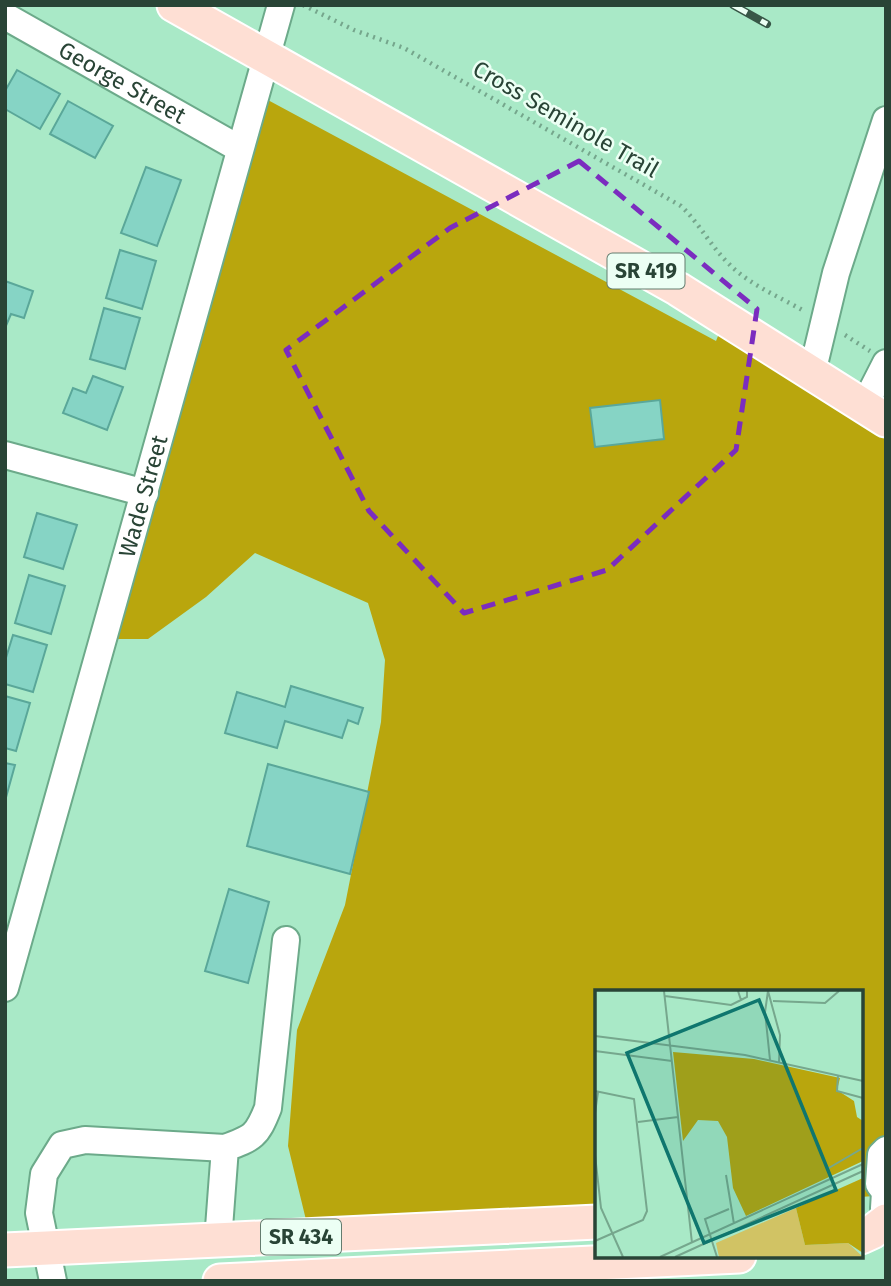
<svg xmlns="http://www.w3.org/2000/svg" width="891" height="1286" font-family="'Fira Sans',sans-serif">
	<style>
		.forest { fill: #b9a60d }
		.building { fill: #86d4c5; stroke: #5aa799; stroke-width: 2 }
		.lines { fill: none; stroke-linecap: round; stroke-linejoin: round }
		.minor-casing { stroke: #6caa8a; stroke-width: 30 }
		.major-casing { stroke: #fff; stroke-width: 37 }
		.path { stroke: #75a68c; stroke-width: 4.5; stroke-dasharray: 2 5; stroke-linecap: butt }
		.minor { stroke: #fff; stroke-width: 26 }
		.major { stroke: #fedfd4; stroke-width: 33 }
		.rail-casing { stroke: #385747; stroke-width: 8 }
		.rail { stroke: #ecfff4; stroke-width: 5; stroke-dasharray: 16; stroke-linecap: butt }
		.marked { fill: none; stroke: #7b2cbf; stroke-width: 5; stroke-dasharray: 14 9; stroke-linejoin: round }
		.labels { text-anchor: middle; stroke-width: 5; stroke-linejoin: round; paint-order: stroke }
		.shield { fill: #ecfff4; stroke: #647c6f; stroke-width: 2 }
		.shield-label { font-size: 21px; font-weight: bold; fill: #294436 }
		.street-label { font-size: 23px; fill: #294436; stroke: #ecfff4 }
		.inset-road { fill: none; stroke: #76a78d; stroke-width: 2 }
		.view { fill: #0f766e; fill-opacity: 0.15; stroke: #0f766e; stroke-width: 3.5 }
		.inset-edge { fill: none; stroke: #294436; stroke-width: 3.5 }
	</style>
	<rect width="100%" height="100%" fill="#a9e9c7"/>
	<path class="forest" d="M 266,99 L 716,341 L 720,331 L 886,436 L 886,1195 L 861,1197 L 861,992 L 597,992 L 597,1209 L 307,1224 L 288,1146 L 297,1030 L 345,905 L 381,722 L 385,660 L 368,603 L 255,553 L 206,597 L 148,639 L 115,639 L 250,154 L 256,144 L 254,142 Z"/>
	<path class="building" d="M 17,70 L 60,94 L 40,129 L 5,109 L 5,91 Z
		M 68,101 L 113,126 L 95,158 L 50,134 Z
		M 146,167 L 181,180 L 157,246 L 121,233 Z
		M 120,250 L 156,261 L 142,309 L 106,298 Z
		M 5,281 L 33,291 L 24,318 L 11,314 L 5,328 Z
		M 104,308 L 140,318 L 125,369 L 90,359 Z
		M 93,376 L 123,387 L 107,430 L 63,413 L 73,388 L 86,393 Z
		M 660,400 L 664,439 L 595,447 L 590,408 Z
		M 37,513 L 77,525 L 63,569 L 24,557 Z
		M 29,575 L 65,586 L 51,634 L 15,623 Z
		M 13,635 L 47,645 L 33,692 L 5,684 L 5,661 Z
		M 291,686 L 363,708 L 358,724 L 348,720 L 342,738 L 285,721 L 277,748 L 225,733 L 237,692 L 285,707 Z
		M 5,696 L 30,703 L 16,751 L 5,748 Z
		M 5,763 L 15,765 L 5,801 Z
		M 268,764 L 369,792 L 350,874 L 247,846 Z
		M 229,889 L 269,902 L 248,983 L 205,971 Z"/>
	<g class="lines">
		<defs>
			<g id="minor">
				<path id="s1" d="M 5,16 L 240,149"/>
				<path d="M 812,373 L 836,273 L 886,120"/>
				<path d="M 864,406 L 886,363"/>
				<path d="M 5,455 L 145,493"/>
				<path id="s2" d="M 5,988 L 281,5"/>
				<path d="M 884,1208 L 885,1192 L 879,1184 L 881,1155 L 886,1150"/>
				<path d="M 218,1241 L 225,1148 C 253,1138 257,1136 268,1108 L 286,940"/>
				<path d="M 53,1281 L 39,1213 L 44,1174 L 62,1145 L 85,1140 L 225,1148"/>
			</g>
			<path id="major" d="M 174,5 L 678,289 L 886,420
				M 861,1237 L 872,1232 L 886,1221
				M 5,1250 L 597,1222
				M 220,1281 L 739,1256"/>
		</defs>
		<use href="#minor" class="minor-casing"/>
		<use href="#major" class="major-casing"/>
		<path class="path" d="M 303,5 L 354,30 L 404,48 L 681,206 C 700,224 711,247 730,265 C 750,285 780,297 804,311
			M 845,335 L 870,351"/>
		<use href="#minor" class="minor"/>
		<use href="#major" class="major"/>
		<defs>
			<path id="rail" d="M 733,5 L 767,24"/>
		</defs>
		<use href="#rail" class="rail-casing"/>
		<use href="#rail" class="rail"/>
	</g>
	<path class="marked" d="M 579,161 L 757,309 L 736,450 L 607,570 L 464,613 L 369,511 L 286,350 L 450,228 Z"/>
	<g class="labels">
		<g class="shield">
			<rect x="607.5" y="253.5" width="77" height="35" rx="5"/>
			<rect x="261" y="1219.5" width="80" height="35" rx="5"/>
		</g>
		<g class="shield-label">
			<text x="646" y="278">SR 419</text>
			<text x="301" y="1244">SR 434</text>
		</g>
		<g class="street-label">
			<text dy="8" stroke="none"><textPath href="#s1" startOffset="135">George Street</textPath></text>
			<text transform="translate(566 119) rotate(30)" y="8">Cross Seminole Trail</text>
			<text dy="8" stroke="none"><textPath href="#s2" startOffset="511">Wade Street</textPath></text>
		</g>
	</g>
	<g transform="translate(595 990)">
		<rect width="268" height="268" fill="#a9e9c7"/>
		<path d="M 201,218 L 210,255 L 253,253 L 268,267 L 124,267 L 121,253 Z" fill="#d1c364"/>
		<path d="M 78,62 L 159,69 L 245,88 L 242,100 L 259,111 L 262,127 L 268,131 L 268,171 L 151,226 L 138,198 L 132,147 L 123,131 L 103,130 L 88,151 ZM 268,188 L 268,263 L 253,253 L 210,255 L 201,218 Z" fill="#b9a60d"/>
		<path class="inset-road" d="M 69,1 L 97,253M 143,1 L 146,10 L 152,7 L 152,1M 173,1 L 185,45 L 184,72M 173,1 L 170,22 L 175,70M 70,6 L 136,15 L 146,10M 178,11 L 230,13 L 244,1M 0,46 L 150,65 L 268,91M 0,61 L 77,71M 243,85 L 242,101 L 268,108M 0,101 L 39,109 L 52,221 L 48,230 L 0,251M 0,123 L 3,102M 43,132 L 83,127M 0,165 L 6,218 L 28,267M 232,179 L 268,158M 131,185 L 139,234M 65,267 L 268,174M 80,267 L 268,181M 122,267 L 110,229 L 134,219"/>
		<path class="view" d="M 164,10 L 241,200 L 109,253 L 32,63 Z"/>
		<rect width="268" height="268" class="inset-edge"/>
	</g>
	<rect width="891" height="1286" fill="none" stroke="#294436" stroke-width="14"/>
</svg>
